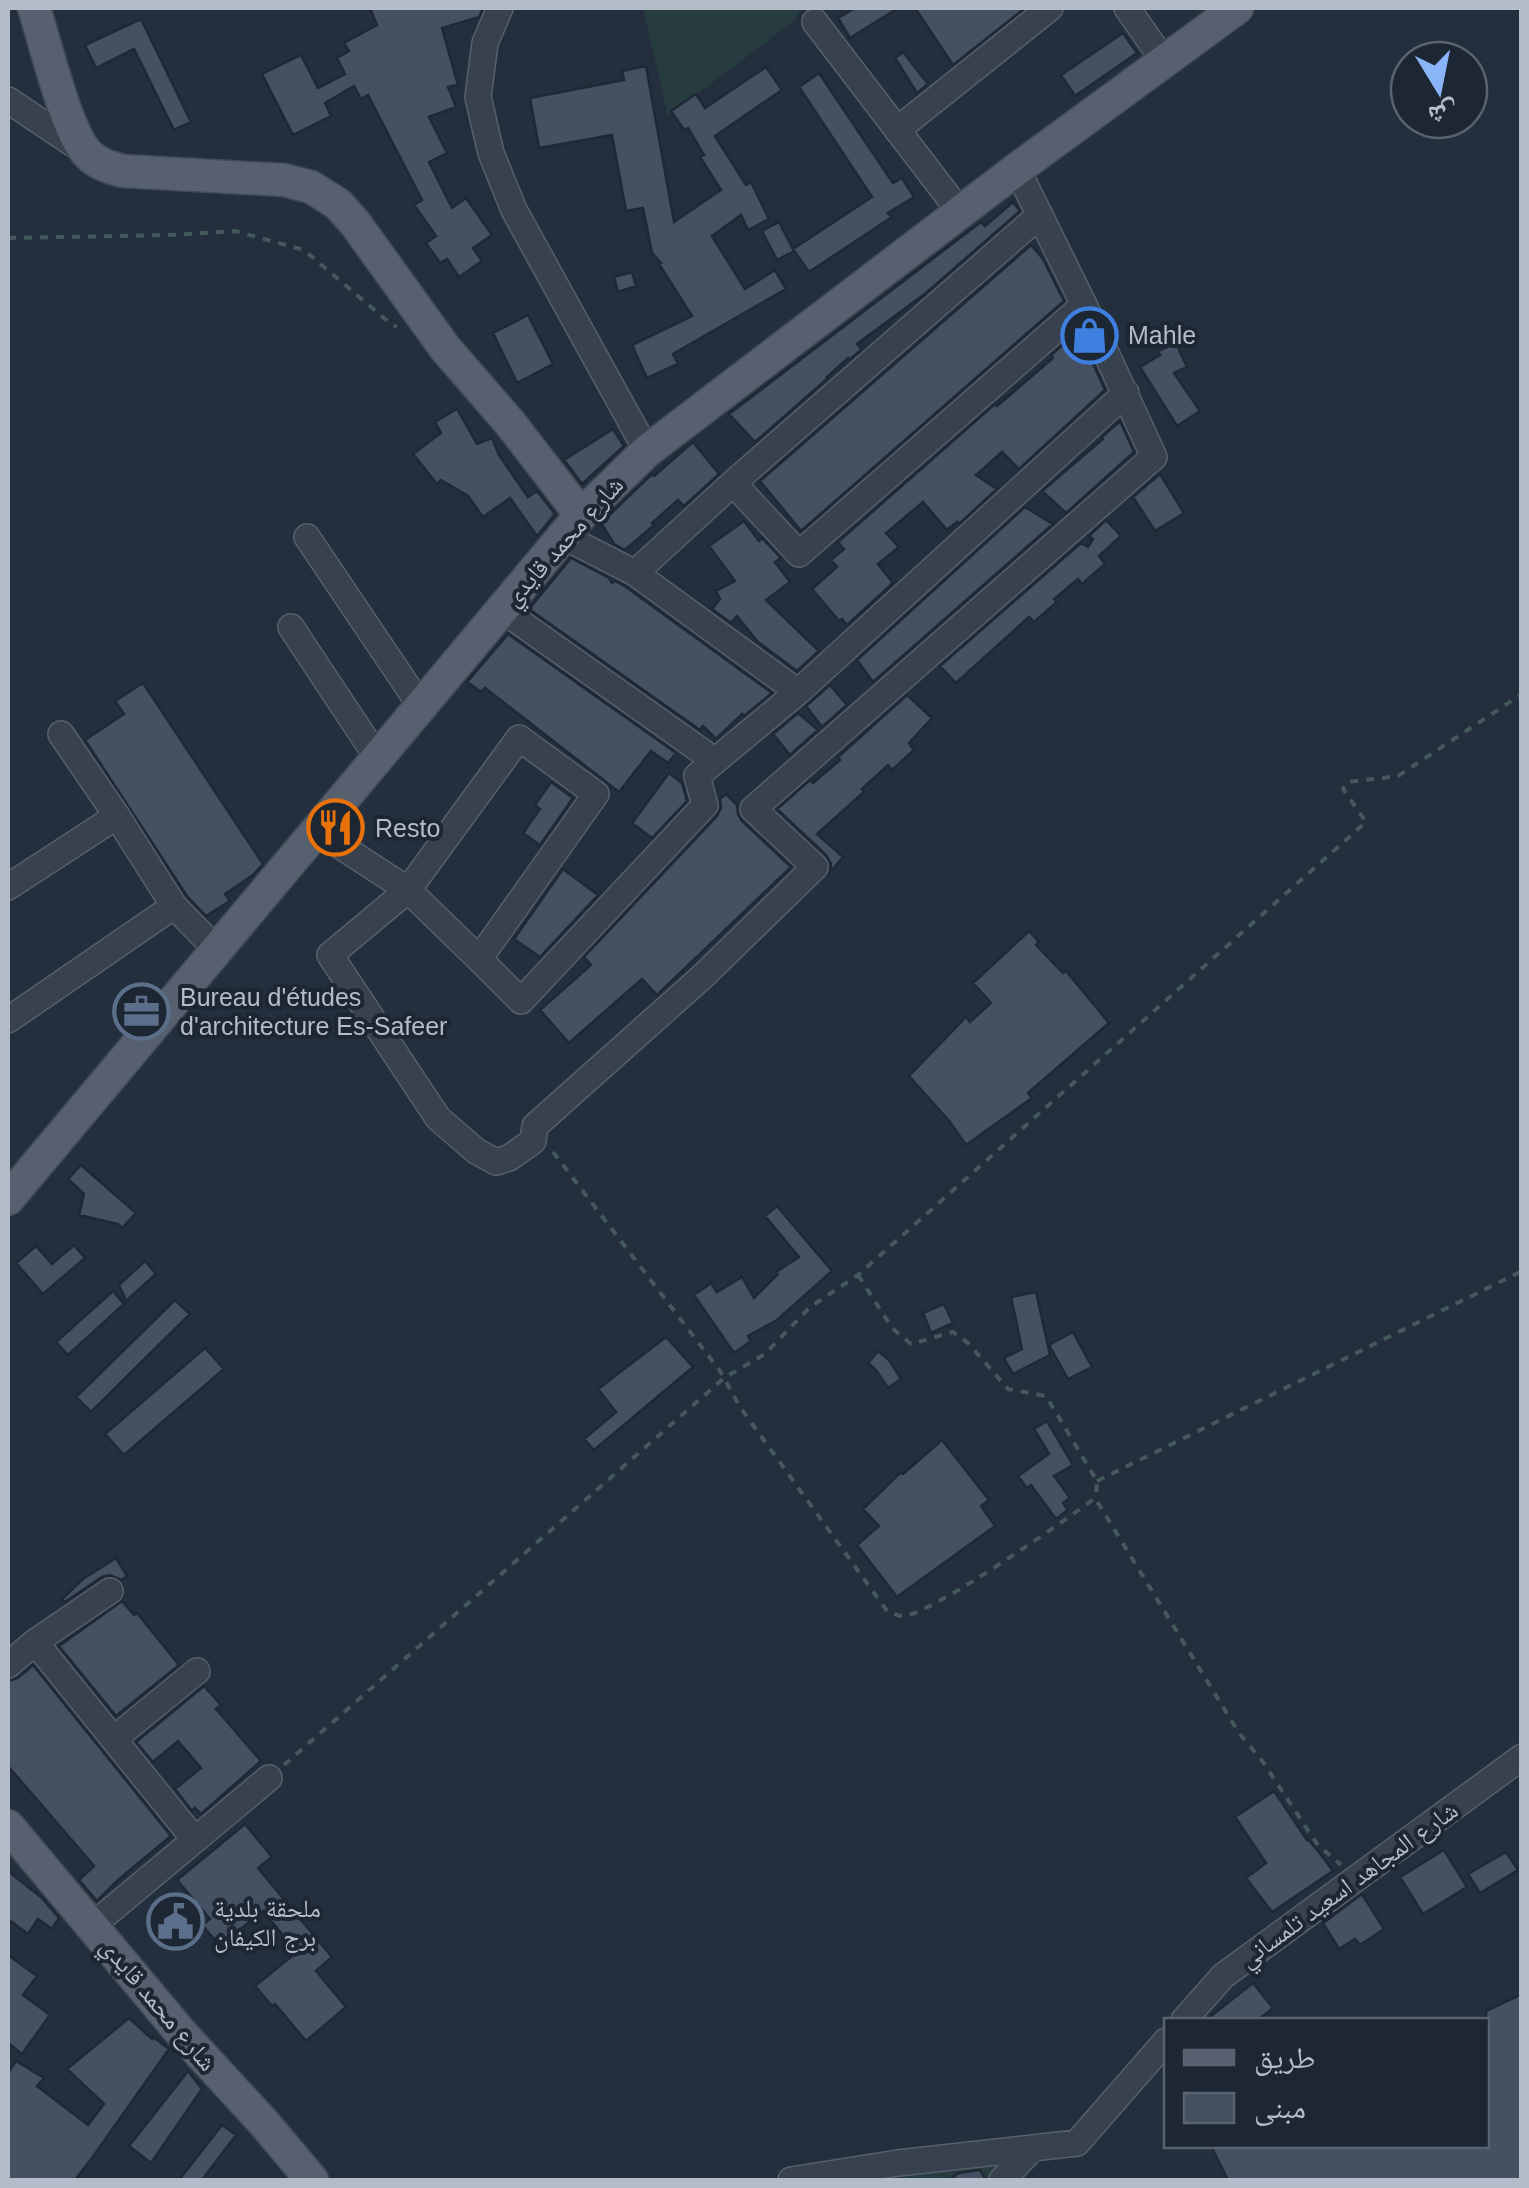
<svg xmlns="http://www.w3.org/2000/svg" width="1529" height="2188" font-family="Helvetica,'Noto Naskh Arabic',sans-serif">
	<style>
		.green { fill: #263c3f }
		.building { fill: #455162; stroke: #1f2835; stroke-width: 2.5 }
		.lines { fill: none; stroke-linecap: round; stroke-linejoin: round }
		.minor-casing { stroke: #565f6c; stroke-width: 28 }
		.major-casing { stroke: #414a57; stroke-width: 35 }
		.path { stroke: #44595c; stroke-width: 4; stroke-dasharray: 8 8; stroke-linecap: butt }
		.minor { stroke: #38414e; stroke-width: 25 }
		.major { stroke: #56606e; stroke-width: 32 }
		.labels { text-anchor: middle; stroke-width: 8; stroke-linejoin: round; paint-order: stroke }
		.poi-label { font-size: 25px; fill: #b4bcc9; stroke: #1d2633; text-anchor: start }
		.street-label { font-size: 25px; fill: #b4bcc9; stroke: #1d2633 }
	</style>
	<rect width="100%" height="100%" fill="#242f3e"/>
	<path class="green" d="M 643,8 L 801,8 L 795,20 L 668,116 Z
		M 997,2162 L 1001,2170 L 993,2180 L 860,2180 Z"/>
	<path class="building" d="M 370,8 L 483,8 L 479,17 L 442,28 L 458,85 L 448,87 L 456,107 L 429,117 L 447,153 L 429,162 L 452,208 L 466,198 L 492,235 L 473,248 L 482,261 L 459,277 L 447,259 L 440,263 L 426,243 L 436,236 L 414,205 L 422,200 L 368,95 L 361,99 L 354,86 L 325,103 L 331,116 L 293,135 L 262,74 L 301,55 L 318,88 L 345,74 L 337,58 L 349,51 L 344,43 L 377,25 Z
		M 855,8 L 898,8 L 850,38 L 838,18 Z
		M 915,8 L 1025,8 L 953,65 Z
		M 141,19 L 191,122 L 174,130 L 134,49 L 96,68 L 85,45 Z
		M 1123,33 L 1137,53 L 1075,96 L 1061,75 Z
		M 903,52 L 928,84 L 917,93 L 895,58 Z
		M 646,66 L 674,222 L 721,190 L 700,157 L 704,155 L 688,128 L 684,130 L 671,111 L 696,94 L 705,108 L 766,67 L 782,90 L 715,136 L 746,185 L 751,182 L 769,219 L 748,230 L 741,215 L 712,236 L 745,289 L 775,270 L 786,289 L 673,354 L 678,364 L 647,378 L 632,345 L 692,316 L 659,264 L 661,263 L 652,253 L 643,208 L 626,211 L 612,135 L 539,148 L 530,98 L 624,80 L 622,71 Z
		M 819,73 L 893,183 L 902,178 L 914,197 L 888,213 L 892,217 L 809,272 L 793,249 L 872,197 L 799,87 Z
		M 1013,202 L 1020,211 L 926,293 L 857,344 L 862,349 L 849,360 L 848,358 L 827,377 L 828,378 L 755,442 L 729,414 L 981,222 L 985,226 Z
		M 779,222 L 794,251 L 777,260 L 762,231 Z
		M 1031,245 L 1043,259 L 1064,301 L 801,531 L 760,481 Z
		M 632,272 L 636,286 L 618,292 L 614,277 Z
		M 528,315 L 553,364 L 517,383 L 493,333 Z
		M 1077,333 L 1082,340 L 1105,390 L 1019,469 L 1002,452 L 976,475 L 997,489 L 959,524 L 957,522 L 947,530 L 923,502 L 886,533 L 899,547 L 878,564 L 893,583 L 847,625 L 842,619 L 839,621 L 812,589 L 837,567 L 831,560 L 844,549 L 838,542 L 995,404 L 997,406 L 1053,358 L 1051,355 Z
		M 1176,343 L 1187,367 L 1174,373 L 1200,411 L 1177,426 L 1140,367 L 1160,355 L 1158,351 Z
		M 457,409 L 477,444 L 492,438 L 499,455 L 528,497 L 537,491 L 555,514 L 537,536 L 510,498 L 483,517 L 468,496 L 441,480 L 437,484 L 413,454 L 441,433 L 435,422 Z
		M 1120,421 L 1134,452 L 1066,513 L 1042,491 L 1103,439 L 1102,437 Z
		M 613,429 L 624,446 L 582,484 L 564,460 Z
		M 693,442 L 719,474 L 684,506 L 678,500 L 652,523 L 654,525 L 625,550 L 614,544 L 601,523 L 652,474 L 654,476 Z
		M 1160,474 L 1184,513 L 1155,531 L 1133,497 Z
		M 1025,507 L 1053,524 L 873,682 L 857,660 Z
		M 1106,520 L 1121,536 L 1099,556 L 1105,564 L 1082,584 L 1078,579 L 1054,599 L 1057,602 L 1034,622 L 1029,617 L 956,683 L 940,666 L 1081,543 L 1088,547 L 1093,539 L 1089,536 Z
		M 744,521 L 759,541 L 762,538 L 781,558 L 775,562 L 790,582 L 766,600 L 819,651 L 797,671 L 758,642 L 737,616 L 731,623 L 712,609 L 720,599 L 716,591 L 735,581 L 709,546 Z
		M 571,558 L 609,578 L 612,583 L 615,581 L 626,587 L 772,693 L 744,716 L 742,714 L 716,739 L 703,726 L 700,730 L 529,609 Z
		M 508,634 L 676,753 L 668,763 L 651,751 L 619,792 L 485,688 L 481,692 L 467,682 Z
		M 143,683 L 263,864 L 253,875 L 225,894 L 230,901 L 206,916 L 187,896 L 85,740 L 124,714 L 115,701 Z
		M 830,685 L 847,705 L 822,727 L 806,706 Z
		M 907,695 L 932,718 L 909,743 L 914,750 L 892,770 L 888,765 L 862,789 L 864,792 L 817,834 L 843,857 L 830,872 L 831,864 L 826,855 L 777,809 L 810,780 L 813,783 L 840,760 L 838,757 Z
		M 798,713 L 818,730 L 790,755 L 773,734 Z
		M 669,773 L 682,783 L 687,801 L 652,838 L 632,823 Z
		M 551,782 L 573,798 L 540,845 L 523,833 L 540,809 L 535,805 Z
		M 726,794 L 737,805 L 738,814 L 742,821 L 791,867 L 657,995 L 642,979 L 569,1043 L 540,1010 L 591,965 L 584,957 L 717,816 L 721,808 L 720,799 Z
		M 563,869 L 598,895 L 540,957 L 514,939 Z
		M 1029,931 L 1039,942 L 1036,945 L 1063,973 L 1066,971 L 1109,1023 L 1028,1093 L 1032,1098 L 966,1145 L 950,1122 L 909,1076 L 966,1017 L 970,1022 L 991,1003 L 973,983 Z
		M 81,1165 L 136,1213 L 122,1228 L 118,1224 L 79,1215 L 84,1194 L 68,1179 Z
		M 777,1206 L 832,1271 L 777,1320 L 748,1336 L 751,1341 L 734,1353 L 694,1295 L 711,1283 L 717,1292 L 742,1277 L 754,1298 L 778,1274 L 776,1272 L 799,1257 L 765,1216 Z
		M 74,1245 L 85,1258 L 43,1294 L 16,1263 L 36,1246 L 52,1264 Z
		M 145,1261 L 156,1274 L 126,1301 L 119,1285 Z
		M 113,1291 L 124,1304 L 68,1355 L 56,1342 Z
		M 1036,1292 L 1050,1355 L 1013,1374 L 1004,1358 L 1022,1349 L 1011,1297 Z
		M 175,1300 L 190,1314 L 91,1412 L 76,1397 Z
		M 944,1304 L 953,1323 L 931,1333 L 923,1313 Z
		M 1073,1332 L 1092,1367 L 1068,1379 L 1049,1345 Z
		M 666,1337 L 693,1367 L 594,1450 L 584,1439 L 616,1412 L 598,1389 Z
		M 205,1348 L 224,1369 L 124,1455 L 105,1434 Z
		M 878,1351 L 889,1360 L 901,1379 L 888,1388 L 876,1370 L 868,1363 Z
		M 1047,1421 L 1073,1465 L 1054,1476 L 1070,1498 L 1063,1503 L 1068,1510 L 1056,1519 L 1031,1485 L 1027,1488 L 1018,1476 L 1049,1454 L 1034,1429 Z
		M 942,1440 L 989,1500 L 981,1506 L 995,1526 L 897,1597 L 857,1545 L 879,1526 L 863,1509 L 901,1472 L 903,1474 Z
		M 116,1558 L 127,1576 L 121,1580 L 110,1575 L 102,1577 L 65,1602 L 62,1599 L 83,1579 Z
		M 122,1601 L 134,1615 L 137,1613 L 179,1665 L 116,1716 L 59,1646 Z
		M 33,1665 L 171,1836 L 118,1880 L 97,1901 L 79,1880 L 94,1866 L 8,1766 L 8,1681 L 18,1678 Z
		M 204,1686 L 221,1705 L 216,1709 L 261,1761 L 201,1814 L 195,1808 L 192,1811 L 175,1789 L 201,1768 L 178,1741 L 153,1762 L 136,1742 Z
		M 1274,1791 L 1307,1840 L 1308,1839 L 1318,1851 L 1333,1871 L 1272,1912 L 1246,1878 L 1266,1863 L 1235,1817 Z
		M 245,1824 L 272,1857 L 258,1868 L 332,1957 L 316,1971 L 346,2007 L 306,2041 L 275,2004 L 272,2006 L 255,1986 L 297,1952 L 263,1911 L 220,1946 L 202,1925 L 210,1919 L 177,1880 Z
		M 1444,1850 L 1467,1887 L 1423,1914 L 1400,1877 Z
		M 1506,1852 L 1518,1870 L 1480,1893 L 1468,1874 Z
		M 8,1871 L 42,1898 L 59,1918 L 52,1929 L 38,1919 L 28,1934 L 8,1919 Z
		M 1362,1894 L 1384,1929 L 1360,1945 L 1355,1939 L 1339,1949 L 1323,1923 Z
		M 8,1955 L 37,1976 L 23,1995 L 50,2015 L 22,2054 L 8,2043 Z
		M 1253,1983 L 1273,2008 L 1258,2020 L 1206,2020 Z
		M 1522,1994 L 1522,2180 L 1228,2180 L 1211,2146 L 1486,2146 L 1486,2011 Z
		M 129,2018 L 152,2039 L 153,2037 L 169,2049 L 92,2158 L 75,2180 L 8,2180 L 8,2073 L 16,2061 L 44,2078 L 37,2086 L 88,2125 L 104,2104 L 67,2069 Z
		M 188,2071 L 202,2089 L 151,2163 L 129,2146 Z
		M 222,2125 L 236,2135 L 202,2180 L 179,2180 Z
		M 980,2170 L 986,2180 L 949,2180 L 959,2173 Z"/>
	<g class="lines">
		<defs>
			<path id="minor" d="M 500,8 L 485,43 L 478,97 L 491,153 L 514,210 L 647,451
				M 1127,8 L 1164,61
				M 815,22 L 960,212
				M 8,100 L 84,151
				M 897,130 L 1050,8
				M 733,483 L 799,554 L 1084,305
				M 563,536 L 635,573 L 798,692
				M 307,537 L 420,705
				M 635,573 L 733,483 L 1040,215
				M 501,609 L 704,753 L 711,764
				M 291,627 L 377,757
				M 61,734 L 117,816
				M 316,830 L 408,890 L 519,738 L 596,794 L 479,959 L 521,1001 L 705,805 L 697,776 L 798,692 L 1126,393
				M 8,887 L 117,816 L 174,906 L 216,949
				M 479,959 L 408,890 L 330,955 L 438,1118 L 476,1151 L 496,1162 L 509,1158 L 533,1141 L 535,1126 L 702,977 L 815,867 L 753,809 L 1154,457 L 1084,305 L 1017,169
				M 8,1020 L 174,906
				M 35,1642 L 110,1591
				M 8,1665 L 35,1642 L 195,1840
				M 114,1739 L 197,1671
				M 93,1925 L 269,1778
				M 1184,2020 L 1223,1976 L 1522,1757
				M 791,2180 L 898,2163 L 1077,2143 L 1166,2041
				M 1002,2180 L 1033,2148"/>
			<path id="major" d="M 34,8 C 45,41 66,132 88,154 C 97,164 111,168 123,171 L 284,180 L 311,187 L 338,204 L 355,223 L 445,348 L 510,423 L 581,515
				M 8,1199 L 581,515 L 647,451 L 1017,169 L 1237,8
				M 8,1826 L 182,2034 L 264,2123 L 312,2180"/>
		</defs>
		<use href="#minor" class="minor-casing"/>
		<use href="#major" class="major-casing"/>
		<path class="path" d="M 8,238 L 172,235 L 235,231 L 304,250 L 391,324 L 397,327
			M 553,1152 L 720,1371 L 740,1407 L 887,1611 C 892,1612 897,1616 902,1616 C 926,1618 1069,1518 1095,1498 L 1239,1733 L 1263,1762 L 1317,1844 L 1341,1865
			M 858,1275 L 892,1328 L 911,1344 L 953,1332 L 968,1343 L 1008,1389 L 1046,1396 L 1097,1481 L 1096,1497
			M 1097,1481 L 1522,1271
			M 284,1765 L 724,1378 L 765,1354 L 810,1307 L 858,1275 L 1366,822 L 1343,789 L 1348,782 L 1398,776 L 1522,694"/>
		<use href="#minor" class="minor"/>
		<use href="#major" class="major"/>
	</g>
	<defs>
		<symbol id="shop-ring" viewBox="-11 -11 22 22"><circle r="9.5" fill="#1d2633" stroke="#3f7fe0" stroke-width="1.5"/><path d="M-5-2.5h2.3a2.7 3.5 0 0 1 5.4 0H5L5.5 6h-11ZM-1.5-2.5h3a1.5 2.3 0 0 0-3 0Z" fill="#3f7fe0"/></symbol>
		<symbol id="restaurant-ring" viewBox="-11 -11 22 22"><circle r="9.5" fill="#1d2633" stroke="#e8710a" stroke-width="1.5"/><path d="M-5-6h1v4h1v-4h1v4h1v-4h1v5L-1.5 .5V6h-2V.5L-5-1ZM5-6V6H3V1.5H1.5Q1.5-4 5-6Z" fill="#e8710a"/></symbol>
		<symbol id="office-ring" viewBox="-11 -11 22 22"><circle r="9.5" fill="#1d2633" stroke="#5c6f8a" stroke-width="1.5"/><path d="M-6-3h4V-5.5h4V-3h4V5H-6ZM-1-4.5V-3h2v-1.5ZM-6 0V1H6V0Z" fill="#5c6f8a"/></symbol>
		<symbol id="civic-ring" viewBox="-11 -11 22 22"><circle r="9.5" fill="#1d2633" stroke="#5c6f8a" stroke-width="1.5"/><path d="M-.6-6.5H3V-4.5H.6V-3L4-1V1h2V6H-6V1h2V-1L-.6-3ZM-1.2 2.5V6h2.4V2.5Z" fill="#5c6f8a"/></symbol>
	</defs>
	<g fill-rule="evenodd">
		<use href="#shop-ring" x="1058" y="304" width="63" height="63"/>
		<use href="#restaurant-ring" x="304" y="796" width="63" height="63"/>
		<use href="#office-ring" x="110" y="980" width="63" height="63"/>
		<use href="#civic-ring" x="144" y="1890" width="63" height="63"/>
	</g>
	<g class="labels">
		<g class="poi-label">
			<text x="1128" y="344">Mahle</text>
			<text x="375" y="837">Resto</text>
			<text x="180" y="1006">Bureau d'études<tspan x="180" dy="29">d'architecture Es-Safeer</tspan></text>
			<text x="214" y="1917">ملحقة بلدية<tspan x="214" dy="29">برج الكيفان</tspan></text>
		</g>
		<g class="street-label">
			<text transform="translate(563 541) rotate(-48)" y="9">شارع محمد قايدي</text>
			<text transform="translate(1348 1884) rotate(-36)" y="9">شارع المجاهد اسعيد تلمساني</text>
			<text transform="translate(159 2004) rotate(50)" y="9">شارع محمد قايدي</text>
		</g>
	</g>
	<rect width="1529" height="2188" fill="none" stroke="#b4bcc9" stroke-width="20"/>
	<rect x="1164" y="2018" width="325" height="130" fill="#1d2633" stroke="#59626f" stroke-width="2.5"/>
	<rect x="1184" y="2050" width="50" height="15" fill="#56606e" stroke="#59626f" stroke-width="2.5"/>
	<text x="1254" y="2068" font-size="30" fill="#b4bcc9">طريق</text>
	<rect x="1184" y="2093" width="50" height="30" fill="#455162" stroke="#59626f" stroke-width="2.5"/>
	<text x="1254" y="2118" font-size="30" fill="#b4bcc9">مبنى</text>
	<g transform="translate(1439 90) rotate(170)"><circle r="48" fill="#1d2633" stroke="#59626f" stroke-width="2.5"/>
	<path d="M0-8L18 38L0 25L-18 38Z" fill="#8ab4f8"/>
	<text y="-15" font-size="28" font-weight="bold" text-anchor="middle" fill="#b4bcc9">ش</text>
	</g>
</svg>
